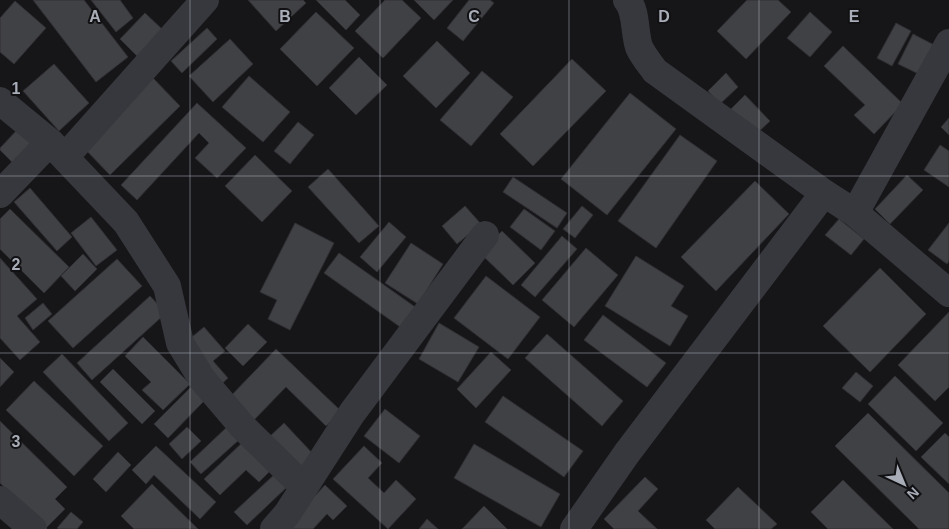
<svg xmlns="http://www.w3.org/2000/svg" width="949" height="529" font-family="Helvetica,sans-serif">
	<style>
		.building { fill: #404145; stroke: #303034 }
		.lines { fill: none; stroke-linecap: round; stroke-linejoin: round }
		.minor { stroke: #37383d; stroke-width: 28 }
		.grid { fill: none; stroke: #a8adb8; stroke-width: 1; stroke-opacity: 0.55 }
		.grid-label { font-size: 16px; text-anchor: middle; font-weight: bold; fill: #a8adb8; stroke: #111113; stroke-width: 4; stroke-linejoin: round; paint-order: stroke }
	</style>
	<rect width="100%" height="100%" fill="#161618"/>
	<path class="building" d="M 33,0 L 84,0 L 128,57 L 96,82 Z
		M 91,0 L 120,0 L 133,18 L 116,32 Z
		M 248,0 L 303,0 L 306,3 L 276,31 Z
		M 316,0 L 345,0 L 360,15 L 346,30 Z
		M 385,0 L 402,0 L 421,18 L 383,58 L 355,31 Z
		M 414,0 L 453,0 L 434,20 Z
		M 469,0 L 490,0 L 494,3 L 463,41 L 447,28 Z
		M 747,0 L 778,0 L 791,12 L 746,59 L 717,31 Z
		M 15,1 L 46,28 L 14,64 L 0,52 L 0,18 Z
		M 316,12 L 354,48 L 317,86 L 280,49 Z
		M 810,12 L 832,32 L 810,57 L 787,38 Z
		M 145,13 L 163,30 L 138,57 L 120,39 Z
		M 896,23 L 911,31 L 892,66 L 877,58 Z
		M 207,28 L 217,39 L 182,73 L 171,61 Z
		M 913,34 L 938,47 L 923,76 L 898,64 Z
		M 230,39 L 253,64 L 213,102 L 189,76 Z
		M 437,41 L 470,73 L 436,108 L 403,76 Z
		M 843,46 L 903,104 L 874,134 L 854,115 L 865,105 L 824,66 Z
		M 359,57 L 387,85 L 356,115 L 329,88 Z
		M 572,59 L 606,91 L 533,166 L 500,134 Z
		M 54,64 L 89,103 L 59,131 L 23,91 Z
		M 482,71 L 513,97 L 471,146 L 440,120 Z
		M 726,73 L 738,87 L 720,104 L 708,91 Z
		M 249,76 L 290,112 L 263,142 L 222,107 Z
		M 152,77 L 180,106 L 110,175 L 82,146 Z
		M 630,93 L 676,129 L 607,215 L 561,179 Z
		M 745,95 L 770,121 L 752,138 L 728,112 Z
		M 197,103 L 246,148 L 217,178 L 195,158 L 209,143 L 199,133 L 137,200 L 121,185 Z
		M 949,118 L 949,135 L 941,127 Z
		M 298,122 L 314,135 L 290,164 L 274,151 Z
		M 17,130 L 34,145 L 15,165 L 0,150 L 0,148 Z
		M 680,135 L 717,161 L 656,248 L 618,221 Z
		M 940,145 L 949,151 L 949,187 L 924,170 Z
		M 255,155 L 292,191 L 262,222 L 225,186 Z
		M 328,169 L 379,226 L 359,243 L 308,187 Z
		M 907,175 L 923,190 L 890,224 L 875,209 Z
		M 513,177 L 567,213 L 557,228 L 503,192 Z
		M 755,181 L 789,214 L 716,291 L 681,257 Z
		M 30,188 L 72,237 L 57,251 L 14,202 Z
		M 465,206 L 481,224 L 457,244 L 442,226 Z
		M 582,206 L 593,215 L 575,238 L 563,229 Z
		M 10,209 L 69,267 L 44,293 L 0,249 L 0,219 Z
		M 524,209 L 555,231 L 541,250 L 510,227 Z
		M 91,217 L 117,250 L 96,266 L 71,233 Z
		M 839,219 L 864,239 L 851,255 L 825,235 Z
		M 389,222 L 406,237 L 377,272 L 360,257 Z
		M 295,223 L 334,243 L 290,330 L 268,319 L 277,300 L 260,292 Z
		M 949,223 L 949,261 L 947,264 L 928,250 Z
		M 502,231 L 535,263 L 513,285 L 480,253 Z
		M 562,236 L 577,249 L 535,297 L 521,285 Z
		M 411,243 L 443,264 L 418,304 L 385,283 Z
		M 586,248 L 618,275 L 574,327 L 542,300 Z
		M 339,253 L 418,309 L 403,329 L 324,273 Z
		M 83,254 L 97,269 L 75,291 L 61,276 Z
		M 636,256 L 684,286 L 671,306 L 688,316 L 670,346 L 605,306 Z
		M 0,258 L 37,299 L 17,316 L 40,342 L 20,360 L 0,338 Z
		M 117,259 L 142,286 L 73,348 L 48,321 Z
		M 880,268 L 926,314 L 870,372 L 823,326 Z
		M 486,276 L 540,317 L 508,359 L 454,318 Z
		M 150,296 L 166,313 L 92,380 L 77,363 Z
		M 43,303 L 52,314 L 33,330 L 25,318 Z
		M 949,312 L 949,387 L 935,401 L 898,365 Z
		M 603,315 L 666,363 L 647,387 L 584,340 Z
		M 439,323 L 479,347 L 458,382 L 419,359 Z
		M 248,324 L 267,342 L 243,366 L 225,348 Z
		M 204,327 L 225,351 L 213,361 L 228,378 L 217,388 L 186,342 Z
		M 547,334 L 623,401 L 602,426 L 525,358 Z
		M 143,337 L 190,384 L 163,410 L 142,390 L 151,382 L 125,356 Z
		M 276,349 L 341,411 L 326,426 L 286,387 L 250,424 L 226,401 Z
		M 491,352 L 511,370 L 476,408 L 457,389 Z
		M 62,354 L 128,423 L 109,441 L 43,372 Z
		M 0,358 L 14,372 L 0,387 Z
		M 113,369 L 155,411 L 142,424 L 100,382 Z
		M 856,372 L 873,386 L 860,402 L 842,388 Z
		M 895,376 L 943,423 L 916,451 L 868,404 Z
		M 34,381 L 103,446 L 74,476 L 6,410 Z
		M 191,387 L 205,400 L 168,438 L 154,424 Z
		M 503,396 L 583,451 L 564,477 L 485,422 Z
		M 385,409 L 420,436 L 399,463 L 364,436 Z
		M 868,413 L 949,493 L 949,529 L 919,529 L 835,446 Z
		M 0,421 L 67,487 L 55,499 L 65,509 L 46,528 L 0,483 Z
		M 284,423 L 315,456 L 297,473 L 266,440 Z
		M 228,426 L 240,439 L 201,474 L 190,462 Z
		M 187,427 L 201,441 L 182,459 L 169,444 Z
		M 945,433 L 949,437 L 949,484 L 921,457 Z
		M 245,440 L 273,468 L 259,482 L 246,470 L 220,495 L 204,479 Z
		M 474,444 L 560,494 L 541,527 L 454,478 Z
		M 156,446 L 216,502 L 200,519 L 154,475 L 146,484 L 132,470 Z
		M 364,446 L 382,463 L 368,478 L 384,493 L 396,480 L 416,499 L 388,529 L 333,479 Z
		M 118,452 L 131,465 L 106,492 L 93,479 Z
		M 276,473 L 288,486 L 247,525 L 234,512 Z
		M 645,477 L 658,489 L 638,511 L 657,529 L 614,529 L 604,519 Z
		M 843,480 L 893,529 L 828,529 L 811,512 Z
		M 152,484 L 198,529 L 134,529 L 121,516 Z
		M 325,485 L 347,506 L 333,520 L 327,514 L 313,529 L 293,529 L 288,525 Z
		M 738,487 L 777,524 L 771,529 L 715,529 L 706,520 Z
		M 484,506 L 507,529 L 462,529 Z
		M 71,512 L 83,522 L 77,529 L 59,529 L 57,528 Z
		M 427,519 L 438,529 L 419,529 Z"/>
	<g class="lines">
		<path class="minor" d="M 627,0 C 637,12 634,32 639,47 C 643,56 650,64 655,71 L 824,193 L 855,213 L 949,293
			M 0,101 L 50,142 L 126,222 L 167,286 L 180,343 L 202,379 L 242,426 L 304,487
			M 65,157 L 205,0
			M 0,194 L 50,142
			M 855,213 L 949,43
			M 0,500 L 33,529
			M 274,529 L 287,514 L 352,413 L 485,235
			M 574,529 L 627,453 L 824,193"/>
	</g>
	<path class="grid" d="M 190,0 L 190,529M 380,0 L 380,529M 569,0 L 569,529M 759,0 L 759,529M 0,176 L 949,176M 0,353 L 949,353"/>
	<g class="grid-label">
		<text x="95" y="22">A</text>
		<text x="285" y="22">B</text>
		<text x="474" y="22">C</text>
		<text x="664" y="22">D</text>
		<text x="854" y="22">E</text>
		<text x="16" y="94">1</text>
		<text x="16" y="270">2</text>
		<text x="16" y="447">3</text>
	</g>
	<g transform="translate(904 484) rotate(136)" stroke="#111113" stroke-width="4" paint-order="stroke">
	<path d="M0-4L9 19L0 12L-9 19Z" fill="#a8adb8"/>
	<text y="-8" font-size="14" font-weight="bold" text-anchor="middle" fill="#a8adb8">N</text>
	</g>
</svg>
